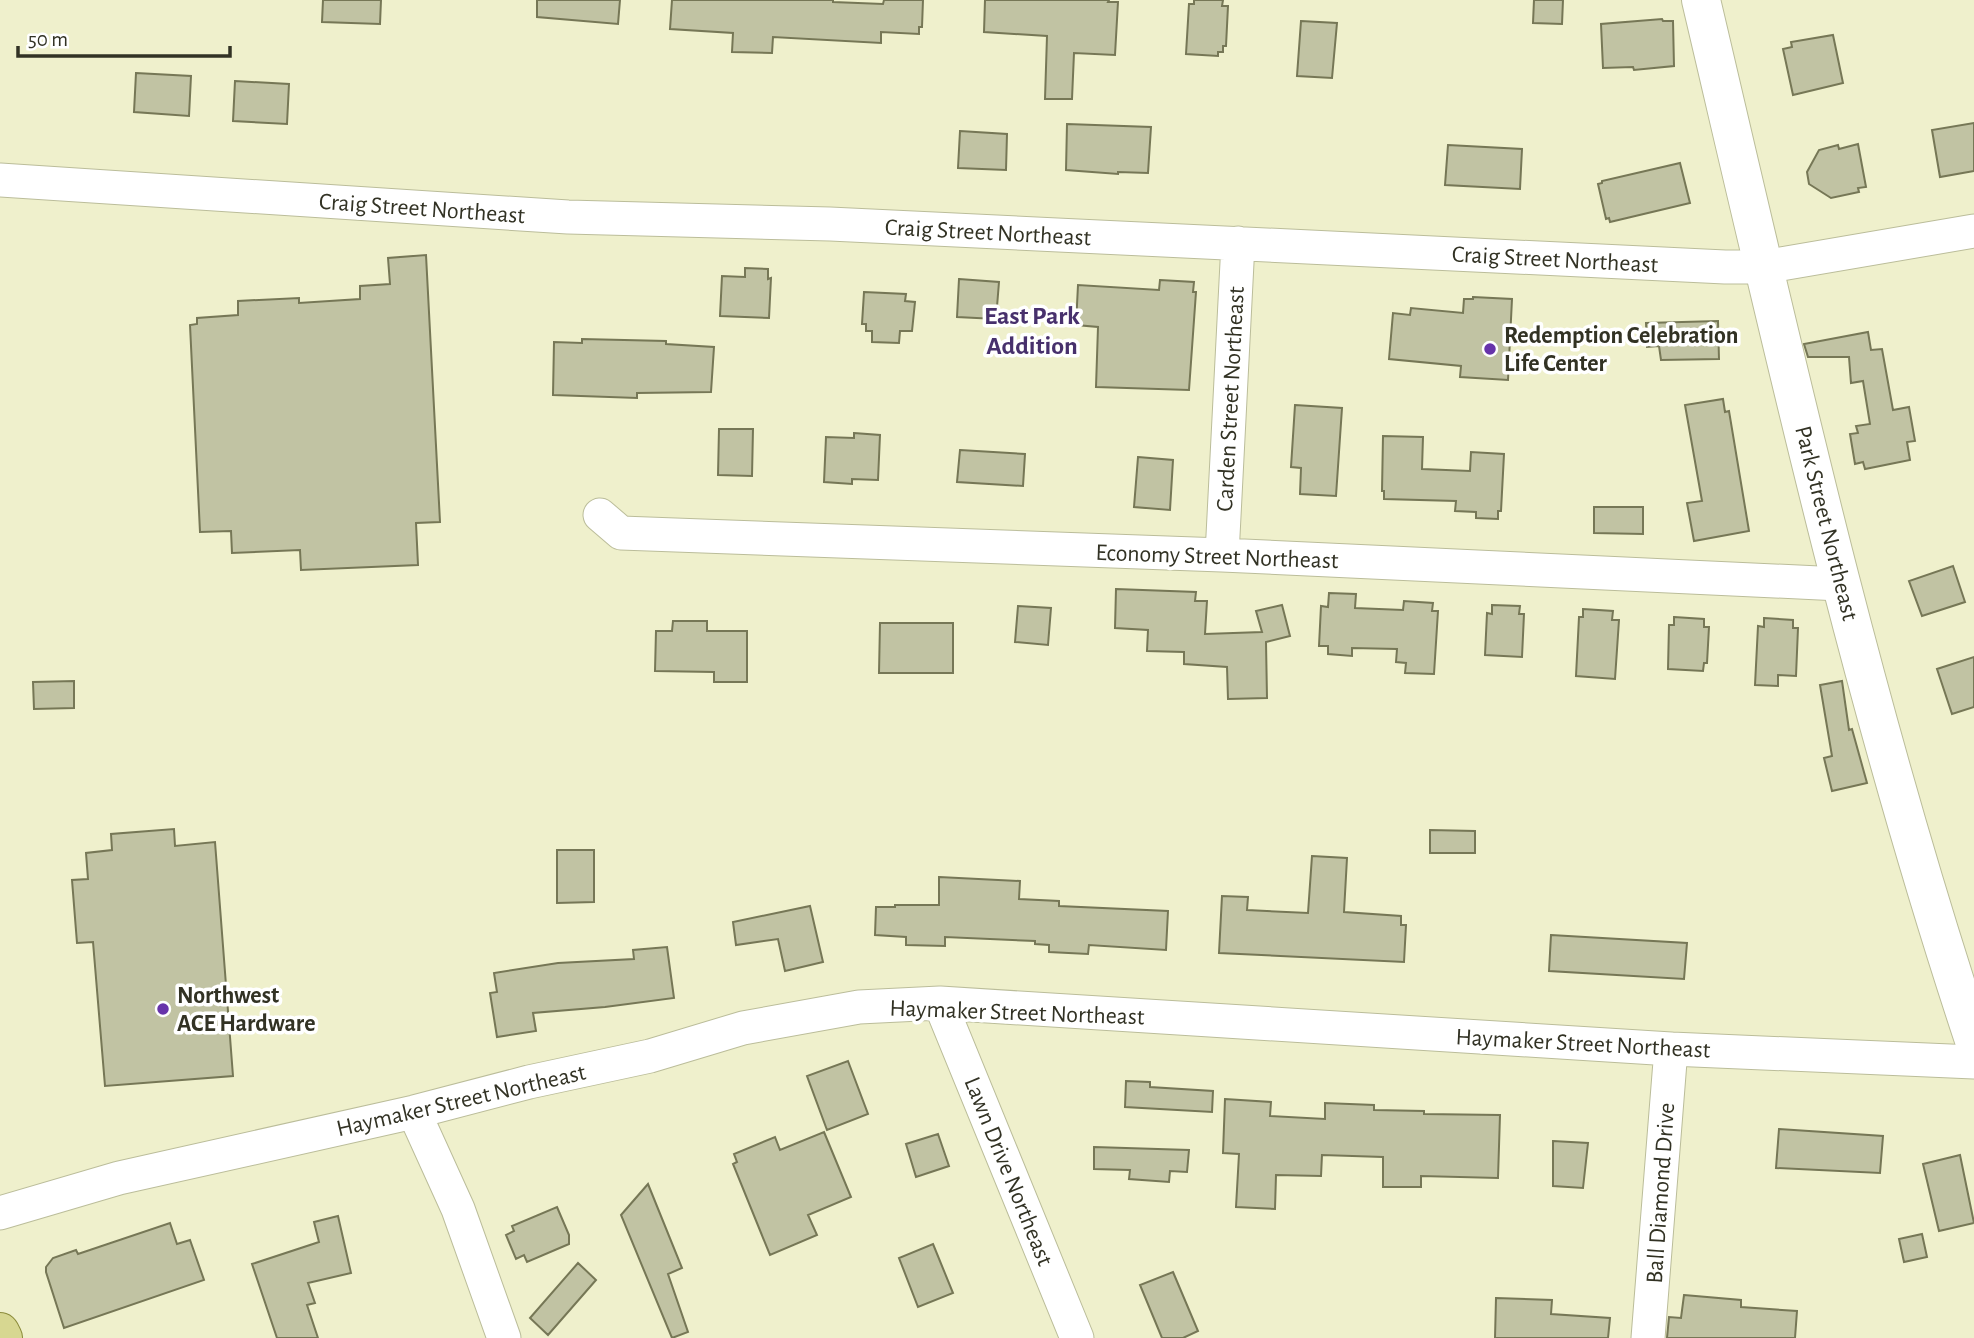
<svg xmlns="http://www.w3.org/2000/svg" width="1974" height="1338" font-family="'Alegreya Sans',sans-serif">
	<style>
		.building { fill: #c1c3a3; stroke: #767756; stroke-width: 2 }
		.lines { fill: none; stroke-linecap: round; stroke-linejoin: round }
		.minor-casing { stroke: #bbbd9a; stroke-width: 35 }
		.tertiary-casing { stroke: #bbbd9a; stroke-width: 40 }
		.primary-casing { stroke: #8c8c3b; stroke-width: 40 }
		.minor { stroke: #fff; stroke-width: 33 }
		.tertiary { stroke: #fff; stroke-width: 38 }
		.primary { stroke: #d7d791; stroke-width: 38 }
		.poi-dot { fill: #6733aa; stroke: #fff; stroke-width: 2.5 }
		.labels { text-anchor: middle; stroke-width: 7; stroke-linejoin: round; paint-order: stroke }
		.street-label { font-size: 24px; fill: #323224; stroke: #fff }
		.poi-label { font-size: 24px; font-weight: bold; fill: #323224; stroke: #fff; text-anchor: start }
		.neighbourhood-label { font-size: 26px; font-weight: bold; fill: #47306c; stroke: #fff }
	</style>
	<rect width="100%" height="100%" fill="#eff0cc"/>
	<path class="building" d="M 323,0 L 381,0 L 380,24 L 322,22 Z
		M 537,0 L 620,0 L 618,24 L 537,17 Z
		M 672,0 L 833,0 L 833,2 L 883,4 L 884,0 L 923,0 L 922,27 L 919,27 L 919,34 L 881,32 L 881,43 L 773,37 L 772,53 L 732,52 L 733,33 L 670,29 Z
		M 985,0 L 1109,0 L 1108,2 L 1118,2 L 1115,55 L 1074,53 L 1072,99 L 1045,99 L 1047,36 L 984,32 Z
		M 1194,0 L 1223,0 L 1222,6 L 1228,6 L 1226,46 L 1223,46 L 1223,52 L 1218,52 L 1218,56 L 1186,54 L 1189,4 L 1194,4 Z
		M 1534,0 L 1563,0 L 1562,24 L 1533,23 Z
		M 1662,19 L 1663,21 L 1673,21 L 1674,66 L 1634,70 L 1633,67 L 1603,68 L 1601,24 Z
		M 1301,21 L 1337,23 L 1332,78 L 1297,76 Z
		M 1833,35 L 1843,83 L 1793,95 L 1783,49 L 1792,47 L 1791,42 Z
		M 136,73 L 191,76 L 189,116 L 134,112 Z
		M 235,81 L 289,84 L 287,124 L 233,121 Z
		M 1974,123 L 1974,171 L 1940,177 L 1932,130 Z
		M 1067,124 L 1151,127 L 1148,173 L 1118,172 L 1118,174 L 1066,170 Z
		M 960,131 L 1007,134 L 1006,170 L 958,168 Z
		M 1858,144 L 1866,187 L 1858,188 L 1859,192 L 1831,198 L 1809,184 L 1807,172 L 1819,150 L 1838,145 L 1839,149 Z
		M 1448,145 L 1522,149 L 1520,189 L 1445,185 Z
		M 1680,163 L 1690,203 L 1610,222 L 1609,218 L 1606,219 L 1598,184 L 1602,183 L 1602,181 Z
		M 426,255 L 440,522 L 416,523 L 418,565 L 301,570 L 300,550 L 232,553 L 231,531 L 200,532 L 190,325 L 197,324 L 197,318 L 238,315 L 238,301 L 299,298 L 299,303 L 360,299 L 360,286 L 390,284 L 388,258 Z
		M 745,268 L 768,269 L 768,279 L 771,278 L 769,318 L 720,316 L 722,276 L 745,277 Z
		M 959,279 L 999,282 L 996,319 L 957,317 Z
		M 1160,280 L 1194,282 L 1193,292 L 1196,292 L 1189,390 L 1096,387 L 1098,327 L 1076,325 L 1078,285 L 1159,290 Z
		M 864,292 L 906,294 L 905,301 L 915,302 L 912,331 L 900,331 L 899,343 L 872,342 L 872,331 L 866,331 L 866,324 L 862,324 Z
		M 1473,297 L 1512,299 L 1508,380 L 1460,377 L 1461,366 L 1389,359 L 1393,313 L 1410,315 L 1411,308 L 1463,313 L 1464,299 L 1473,299 Z
		M 1718,321 L 1719,359 L 1661,360 L 1659,346 L 1647,347 L 1646,323 Z
		M 1868,332 L 1871,350 L 1882,349 L 1893,410 L 1909,407 L 1915,441 L 1907,442 L 1910,460 L 1865,469 L 1863,462 L 1855,464 L 1850,434 L 1858,433 L 1856,426 L 1870,424 L 1863,381 L 1851,383 L 1849,357 L 1808,357 L 1804,344 Z
		M 582,339 L 666,341 L 666,344 L 714,347 L 711,392 L 637,393 L 637,398 L 553,395 L 554,342 L 582,343 Z
		M 1723,399 L 1725,412 L 1729,411 L 1749,531 L 1694,541 L 1687,503 L 1702,501 L 1685,405 Z
		M 1295,405 L 1342,408 L 1336,496 L 1300,494 L 1301,468 L 1291,467 Z
		M 719,429 L 753,429 L 752,476 L 718,475 Z
		M 854,433 L 880,435 L 878,480 L 852,479 L 852,484 L 824,482 L 826,437 L 854,438 Z
		M 1383,436 L 1423,437 L 1422,469 L 1470,471 L 1471,452 L 1504,454 L 1501,511 L 1498,511 L 1498,519 L 1476,518 L 1476,512 L 1455,511 L 1456,501 L 1384,499 L 1384,491 L 1382,491 Z
		M 960,450 L 1025,454 L 1023,486 L 957,482 Z
		M 1138,457 L 1173,460 L 1170,510 L 1134,507 Z
		M 1594,507 L 1643,507 L 1643,534 L 1594,533 Z
		M 1953,566 L 1965,602 L 1922,616 L 1909,581 Z
		M 1116,589 L 1196,592 L 1195,601 L 1207,601 L 1205,634 L 1262,632 L 1256,611 L 1282,605 L 1290,636 L 1266,642 L 1267,698 L 1228,699 L 1227,667 L 1184,664 L 1184,652 L 1147,651 L 1148,630 L 1115,628 Z
		M 1329,593 L 1356,594 L 1355,608 L 1403,610 L 1404,601 L 1433,603 L 1432,611 L 1438,611 L 1434,674 L 1405,673 L 1406,663 L 1396,662 L 1397,649 L 1352,648 L 1352,656 L 1328,654 L 1328,646 L 1319,646 L 1321,606 L 1328,607 Z
		M 1492,605 L 1520,606 L 1519,614 L 1524,614 L 1522,657 L 1485,655 L 1487,613 L 1492,614 Z
		M 1018,606 L 1051,608 L 1048,645 L 1015,642 Z
		M 1583,609 L 1613,611 L 1612,620 L 1619,620 L 1615,679 L 1576,676 L 1579,617 L 1583,617 Z
		M 1674,617 L 1704,619 L 1704,627 L 1709,627 L 1707,663 L 1704,663 L 1703,671 L 1668,669 L 1669,625 L 1674,625 Z
		M 1764,618 L 1793,620 L 1793,628 L 1798,628 L 1796,676 L 1778,675 L 1778,686 L 1755,685 L 1758,626 L 1764,627 Z
		M 673,621 L 707,621 L 707,631 L 747,631 L 747,682 L 714,682 L 714,672 L 655,671 L 656,631 L 672,631 Z
		M 880,623 L 953,623 L 953,673 L 879,673 Z
		M 1974,657 L 1974,707 L 1952,714 L 1937,669 Z
		M 74,681 L 74,708 L 34,709 L 33,682 Z
		M 1842,681 L 1849,730 L 1852,729 L 1867,783 L 1832,791 L 1824,758 L 1832,756 L 1820,685 Z
		M 174,829 L 175,846 L 215,842 L 233,1076 L 105,1086 L 93,942 L 77,943 L 72,880 L 88,879 L 86,853 L 112,850 L 111,834 Z
		M 1430,830 L 1475,831 L 1475,853 L 1430,853 Z
		M 557,850 L 594,850 L 594,902 L 557,903 Z
		M 1312,856 L 1347,858 L 1344,912 L 1401,916 L 1401,925 L 1406,925 L 1404,962 L 1219,953 L 1222,896 L 1248,897 L 1247,910 L 1308,913 Z
		M 939,877 L 1020,881 L 1019,899 L 1059,901 L 1059,906 L 1168,911 L 1166,950 L 1089,945 L 1088,954 L 1049,952 L 1049,945 L 1035,944 L 1035,941 L 945,937 L 945,946 L 906,945 L 906,937 L 875,935 L 876,907 L 895,907 L 895,905 L 939,905 Z
		M 810,906 L 823,962 L 785,971 L 778,939 L 736,945 L 733,922 Z
		M 1551,935 L 1687,943 L 1684,979 L 1549,971 Z
		M 667,947 L 674,998 L 605,1007 L 533,1013 L 536,1031 L 497,1037 L 490,993 L 497,992 L 494,973 L 558,963 L 634,959 L 633,950 Z
		M 848,1061 L 868,1114 L 827,1130 L 807,1076 Z
		M 1126,1081 L 1150,1082 L 1150,1087 L 1213,1091 L 1212,1112 L 1125,1107 Z
		M 1225,1099 L 1271,1102 L 1270,1116 L 1325,1119 L 1325,1103 L 1374,1105 L 1374,1110 L 1424,1111 L 1424,1114 L 1500,1115 L 1498,1178 L 1421,1176 L 1421,1187 L 1383,1187 L 1383,1157 L 1322,1155 L 1321,1176 L 1276,1175 L 1275,1209 L 1236,1207 L 1239,1154 L 1223,1153 Z
		M 1779,1129 L 1883,1136 L 1880,1173 L 1776,1168 Z
		M 824,1132 L 851,1197 L 808,1215 L 817,1235 L 770,1255 L 733,1164 L 737,1162 L 734,1154 L 775,1137 L 780,1150 Z
		M 938,1134 L 949,1166 L 916,1177 L 906,1144 Z
		M 1553,1141 L 1588,1143 L 1583,1188 L 1553,1186 Z
		M 1094,1147 L 1189,1150 L 1187,1172 L 1170,1171 L 1169,1182 L 1129,1179 L 1130,1170 L 1094,1169 Z
		M 1960,1155 L 1974,1223 L 1939,1231 L 1923,1164 Z
		M 648,1184 L 682,1268 L 668,1274 L 688,1332 L 672,1338 L 621,1215 Z
		M 557,1207 L 569,1235 L 569,1244 L 527,1262 L 524,1255 L 516,1259 L 506,1235 L 514,1231 L 512,1226 Z
		M 338,1216 L 351,1273 L 308,1283 L 315,1303 L 307,1305 L 318,1338 L 277,1338 L 252,1264 L 319,1242 L 314,1222 Z
		M 170,1223 L 177,1244 L 190,1240 L 204,1280 L 64,1328 L 46,1272 L 46,1267 L 53,1258 L 76,1250 L 78,1254 Z
		M 1922,1234 L 1927,1257 L 1904,1262 L 1899,1239 Z
		M 933,1244 L 953,1293 L 918,1307 L 899,1258 Z
		M 578,1263 L 596,1280 L 548,1335 L 530,1318 Z
		M 1173,1272 L 1198,1331 L 1183,1338 L 1162,1338 L 1140,1285 Z
		M 1684,1295 L 1741,1300 L 1741,1307 L 1797,1311 L 1795,1338 L 1667,1338 L 1669,1317 L 1681,1318 Z
		M 1496,1298 L 1552,1300 L 1551,1314 L 1610,1318 L 1608,1338 L 1495,1338 Z"/>
	<g class="lines">
		<defs>
			<path id="minor" d="M 0,180 L 568,217 L 830,224 L 1725,267 L 1764,267 L 1974,231
				M 600,515 L 621,533 L 1222,555 L 1840,584
				M 1222,555 L 1238,243
				M 940,1003 L 1077,1338
				M 414,1112 L 458,1209 L 504,1338
				M 0,1213 L 119,1178 L 414,1112 L 529,1082 L 650,1056 L 743,1028 L 859,1007 L 940,1003 L 1671,1049 L 1974,1062
				M 1648,1338 L 1671,1049"/>
			<path id="tertiary" d="M 1701,0 C 1783,349 1861,700 1974,1040"/>
			<path id="primary" d="M 0,1332 L 3,1338"/>
		</defs>
		<use href="#minor" class="minor-casing"/>
		<use href="#tertiary" class="tertiary-casing"/>
		<use href="#primary" class="primary-casing"/>
		<use href="#minor" class="minor"/>
		<use href="#tertiary" class="tertiary"/>
		<use href="#primary" class="primary"/>
	</g>
	<g class="poi-dot">
		<circle cx="1490" cy="349" r="7"/>
		<circle cx="163" cy="1009" r="7"/>
	</g>
	<g class="labels">
		<g class="street-label">
			<text transform="translate(422 208) rotate(4)" y="8">Craig Street Northeast</text>
			<text transform="translate(988 232) rotate(3)" y="8">Craig Street Northeast</text>
			<text transform="translate(1555 259) rotate(3)" y="8">Craig Street Northeast</text>
			<text transform="translate(1230 399) rotate(-87)" y="8">Carden Street Northeast</text>
			<text transform="translate(1827 523) rotate(76)" y="8">Park Street Northeast</text>
			<text transform="translate(1217 556) rotate(2)" y="8">Economy Street Northeast</text>
			<text transform="translate(1017 1012) rotate(2)" y="8">Haymaker Street Northeast</text>
			<text transform="translate(1583 1043) rotate(3)" y="8">Haymaker Street Northeast</text>
			<text transform="translate(461 1100) rotate(-13)" y="8">Haymaker Street Northeast</text>
			<text transform="translate(1009 1171) rotate(68)" y="8">Lawn Drive Northeast</text>
			<text transform="translate(1660 1193) rotate(-86)" y="8">Ball Diamond Drive</text>
		</g>
		<g class="poi-label">
			<text x="1504" y="343">Redemption Celebration<tspan x="1504" dy="28">Life Center</tspan></text>
			<text x="177" y="1003">Northwest<tspan x="177" dy="28">ACE Hardware</tspan></text>
		</g>
		<g class="neighbourhood-label">
			<text x="1032" y="324">East Park<tspan x="1032" dy="30">Addition</tspan></text>
		</g>
	</g>
	<path d="M18 46v10h212v-10" fill="none" stroke="#323224" stroke-width="3.5"/>
	<text x="28" y="46" font-size="21" fill="#323224" stroke="#ffffff" stroke-width="5" paint-order="stroke">50 m</text>
</svg>
